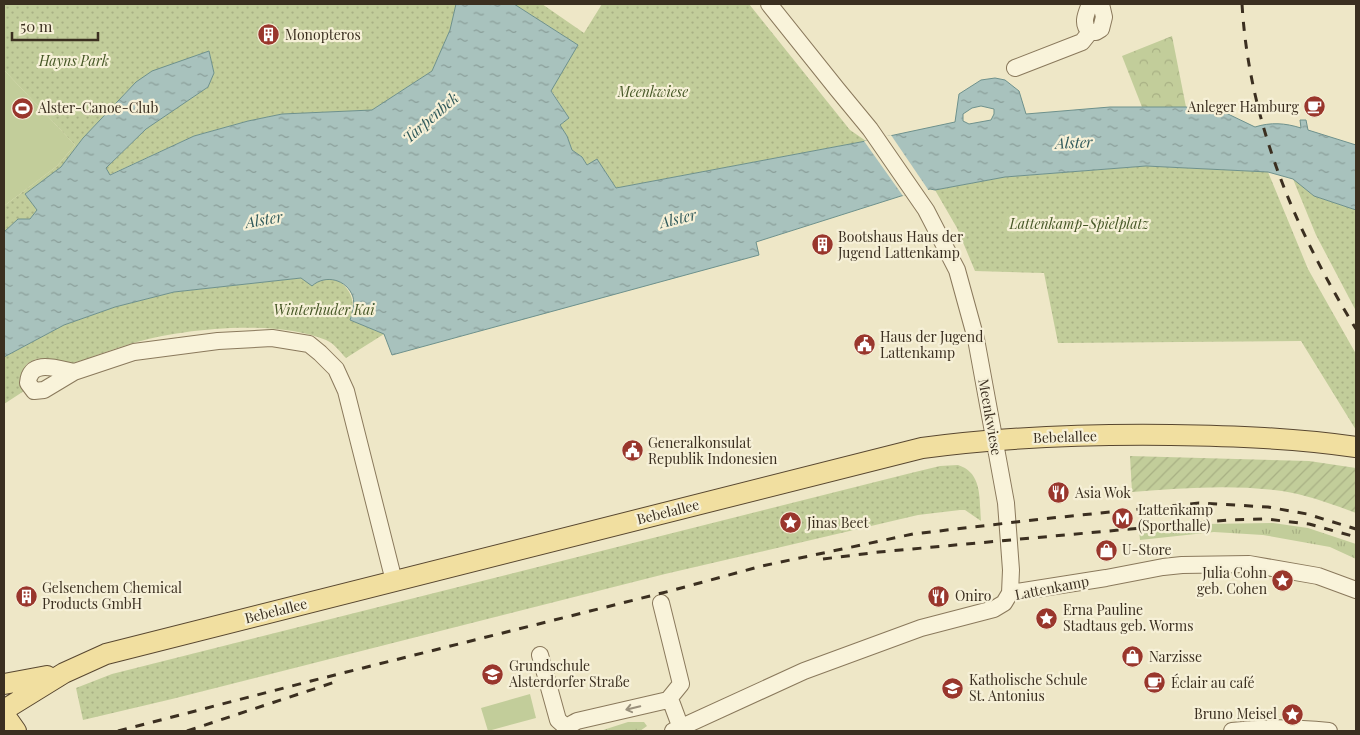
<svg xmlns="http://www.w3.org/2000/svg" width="1360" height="735" font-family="'Playfair Display',serif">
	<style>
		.grass { fill: url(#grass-tufts) }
		.forest { fill: url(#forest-crowns) }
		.park { fill: url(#park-dots) }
		.garden { fill: url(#garden-furrows) }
		.pitch { fill: #c2cd9a }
		.water { fill: url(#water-ripples); stroke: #6e918c; fill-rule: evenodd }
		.pier { fill: #eee7c7 }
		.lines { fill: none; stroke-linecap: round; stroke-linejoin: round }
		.minor-casing { stroke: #8a795c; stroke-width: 18 }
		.major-casing { stroke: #584730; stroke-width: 22 }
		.minor { stroke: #f9f3da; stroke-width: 16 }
		.major { stroke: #f1dfa0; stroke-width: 20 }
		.rail { stroke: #3b2f20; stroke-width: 3; stroke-dasharray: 9 9; stroke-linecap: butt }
		.oneway { stroke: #9a917d }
		.labels { text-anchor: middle; stroke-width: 4.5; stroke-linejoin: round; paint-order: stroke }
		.poi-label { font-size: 14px; fill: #3b2f20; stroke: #f6f0d7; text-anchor: start }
		.park-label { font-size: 14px; font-style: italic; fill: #465726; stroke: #f6f0d7 }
		.street-label { font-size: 14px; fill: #3b2f20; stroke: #f6f0d7 }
		.water-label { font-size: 15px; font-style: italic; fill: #2f595a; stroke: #f6f0d7 }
	</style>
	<defs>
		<pattern id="grass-tufts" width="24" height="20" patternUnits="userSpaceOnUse" patternTransform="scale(1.25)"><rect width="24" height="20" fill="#c2cd9a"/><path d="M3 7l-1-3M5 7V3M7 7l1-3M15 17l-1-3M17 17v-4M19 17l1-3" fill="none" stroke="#a8b084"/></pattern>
		<pattern id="forest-crowns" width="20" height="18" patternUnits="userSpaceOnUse" patternTransform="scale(1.25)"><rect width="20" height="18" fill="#c2cd9a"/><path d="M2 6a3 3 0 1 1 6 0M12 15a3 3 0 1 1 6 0" fill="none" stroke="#a8b084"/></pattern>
		<pattern id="park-dots" width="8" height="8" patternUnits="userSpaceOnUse" patternTransform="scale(1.25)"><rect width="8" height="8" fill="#c2cd9a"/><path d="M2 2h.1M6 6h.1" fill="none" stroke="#a8b084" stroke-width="1.8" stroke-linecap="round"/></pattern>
		<pattern id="garden-furrows" width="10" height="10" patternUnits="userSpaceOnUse" patternTransform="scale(1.25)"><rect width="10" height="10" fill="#c2cd9a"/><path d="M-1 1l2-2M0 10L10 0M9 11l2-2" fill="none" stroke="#a8b084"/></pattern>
		<pattern id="water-ripples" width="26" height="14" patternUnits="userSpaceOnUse" patternTransform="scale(1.25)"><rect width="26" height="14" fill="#a8c2bd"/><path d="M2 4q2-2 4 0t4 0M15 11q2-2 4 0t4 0" fill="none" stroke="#8a9e99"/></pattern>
	</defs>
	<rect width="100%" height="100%" fill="#eee7c7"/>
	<path class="grass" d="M 1273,523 L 1308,528 L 1356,544 L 1356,559 L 1330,547 L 1263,535 L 1214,532 L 1140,540 L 1139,531 L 1204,524 Z
		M 628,722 L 644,722 L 647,726 L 640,731 L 600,731 Z"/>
	<path class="forest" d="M 1172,36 L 1186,107 L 1142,107 L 1122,56 Z"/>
	<path class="park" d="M 4,4 L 456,4 L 450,30 L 432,71 L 372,110 L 282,114 L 248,121 L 194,136 L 109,175 L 106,168 L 146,129 L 208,87 L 214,73 L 209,51 L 136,82 L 83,138 L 61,167 L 25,194 L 37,210 L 30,219 L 18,219 L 4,232 L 4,206 L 57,166 L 75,145 L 4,70 Z
		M 514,4 L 542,4 L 584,33 L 602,4 L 749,4 L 850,130 L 866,141 L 616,188 L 597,159 L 587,165 L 582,157 L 572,150 L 567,136 L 560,125 L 569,118 L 551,90 L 578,45 Z
		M 1146,166 L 1268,172 L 1308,269 L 1356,354 L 1356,430 L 1301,341 L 1058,343 L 1044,273 L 975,271 L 957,228 L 935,190 L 1005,177 Z
		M 1293,179 L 1314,196 L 1356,210 L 1356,311 L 1316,235 Z
		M 301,278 L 312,285 L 318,280 L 338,280 C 352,291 356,302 350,320 L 384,334 L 346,358 C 340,352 334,343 326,340 C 275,319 182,328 130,344 C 114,349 99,354 83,360 C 77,361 70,365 65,366 C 49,367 44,350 26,365 L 23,371 L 24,391 L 4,404 L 4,357 L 64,325 L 115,307 L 174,292 Z
		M 958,465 C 983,473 979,499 981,521 L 965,510 L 960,510 L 918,515 L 665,574 L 172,699 L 83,720 L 76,688 L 112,674 L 911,473 L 940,466 Z"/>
	<path class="garden" d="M 1130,456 L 1309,461 L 1356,468 L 1356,513 C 1332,504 1307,495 1282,491 C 1232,484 1182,488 1132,492 Z"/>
	<path class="pitch" d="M 4,70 L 75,145 L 57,166 L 4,206 Z
		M 1029,212 L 1032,230 L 1005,235 L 1001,217 Z
		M 530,694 L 536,718 L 488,731 L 481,708 Z"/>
	<path class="water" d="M 456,4 L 514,4 L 578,45 L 551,91 L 569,118 L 560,125 L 567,136 L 572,150 L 582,157 L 587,165 L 597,159 L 616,188 L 866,141 L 955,122 L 959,94 L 981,80 L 995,78 L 1005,80 L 1019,91 L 1026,114 L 1110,107 L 1186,107 L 1228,114 L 1255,127 C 1271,122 1285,123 1301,128 L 1300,120 L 1306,120 L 1308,130 L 1356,145 L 1356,210 L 1314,196 L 1293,179 L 1268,172 L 1146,166 L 1005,177 L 935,190 L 930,189 L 901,196 L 756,242 L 759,255 L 392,355 L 384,334 L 350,320 C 352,314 355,304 353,297 C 347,279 325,274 312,286 L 301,278 L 174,292 L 115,307 L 64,325 L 4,357 L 4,232 L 18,219 L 30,219 L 37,210 L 25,194 L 61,167 L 83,138 L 136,82 L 152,71 L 209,51 L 214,73 L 208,87 L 146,129 L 106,168 L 110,175 L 194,136 L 248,121 L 282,114 L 372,110 L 432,71 L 450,30 ZM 981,106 L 994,109 L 994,114 L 991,120 L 969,124 L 963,121 L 963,114 L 972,108 Z"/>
	<path class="pier" d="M 891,135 L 929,191 L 903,196 L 864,141 Z"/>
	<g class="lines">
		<defs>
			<path id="minor" d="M 1090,4 C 1086,14 1081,24 1090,32
				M 1015,68 L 1082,42 L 1090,32 L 1096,32 L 1101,29 L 1104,17 L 1101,4
				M 74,372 C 58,369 30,358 28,383 L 34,391 L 44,390 L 74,372 L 134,352 L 218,341 L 272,338 L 309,344 L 320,353 L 336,369 L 346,391 L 394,581
				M 1010,593 L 1106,578 L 1163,567 L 1182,565 L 1249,564 L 1318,576 L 1356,590
				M 661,603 L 681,684 L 668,700
				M 540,655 L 558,720 L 567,728
				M 566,731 C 567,725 572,724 577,721 L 668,700 L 672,704 L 682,731
				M 673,731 L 804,671 L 921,628 L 994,609 L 1004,603 L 1010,593 L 1011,570 L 1006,503 L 976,339 L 957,270 L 926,210 L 870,129 L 837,89 L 769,4
				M 1232,731 C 1264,727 1298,728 1329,731"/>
			<path id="major" d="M 4,684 L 47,676
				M 4,710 L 64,673 L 106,654 L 922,448 C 1004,437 1088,434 1171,435 C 1234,436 1294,438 1356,447
				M 4,714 L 16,731"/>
		</defs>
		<use href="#minor" class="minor-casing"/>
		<use href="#major" class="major-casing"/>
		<use href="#minor" class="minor"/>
		<use href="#major" class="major"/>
		<path class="rail" d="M 1242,4 C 1249,122 1295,230 1356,329
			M 823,559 L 879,552 L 1229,520 L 1266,519 L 1309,524 L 1356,537
			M 118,731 L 311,681 L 670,591 L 762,566 L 913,534 L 1042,519 L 1199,503 L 1268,507 L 1307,514 L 1356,529
			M 187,731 L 338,681"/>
	</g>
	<defs><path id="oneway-shaft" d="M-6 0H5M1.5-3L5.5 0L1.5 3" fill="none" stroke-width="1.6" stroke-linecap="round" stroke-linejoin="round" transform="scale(1.25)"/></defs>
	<use class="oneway" href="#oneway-shaft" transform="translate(633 708) rotate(166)"/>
	<defs>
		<symbol id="building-disc" viewBox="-11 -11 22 22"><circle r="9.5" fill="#99362c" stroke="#f6f0d7"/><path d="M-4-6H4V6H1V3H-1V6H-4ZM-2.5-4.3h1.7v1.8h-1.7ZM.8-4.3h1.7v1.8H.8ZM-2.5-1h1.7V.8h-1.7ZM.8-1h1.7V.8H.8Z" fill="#fff"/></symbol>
		<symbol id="cafe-disc" viewBox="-11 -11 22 22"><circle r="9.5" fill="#99362c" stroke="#f6f0d7"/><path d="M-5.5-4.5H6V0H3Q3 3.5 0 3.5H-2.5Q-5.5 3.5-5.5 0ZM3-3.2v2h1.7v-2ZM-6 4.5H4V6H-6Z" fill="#fff"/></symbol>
		<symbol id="stadium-disc" viewBox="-11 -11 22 22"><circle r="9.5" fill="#99362c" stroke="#f6f0d7"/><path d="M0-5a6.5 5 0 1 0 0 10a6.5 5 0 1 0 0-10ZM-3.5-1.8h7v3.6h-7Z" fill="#fff"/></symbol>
		<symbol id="civic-disc" viewBox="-11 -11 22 22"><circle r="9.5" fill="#99362c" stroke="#f6f0d7"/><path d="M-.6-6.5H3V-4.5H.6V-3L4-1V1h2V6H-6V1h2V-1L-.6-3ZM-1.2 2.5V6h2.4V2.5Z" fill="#fff"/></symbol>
		<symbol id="restaurant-disc" viewBox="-11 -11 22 22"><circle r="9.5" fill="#99362c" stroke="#f6f0d7"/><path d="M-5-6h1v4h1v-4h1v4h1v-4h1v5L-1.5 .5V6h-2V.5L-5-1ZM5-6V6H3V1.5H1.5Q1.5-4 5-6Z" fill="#fff"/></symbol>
		<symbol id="metro-disc" viewBox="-11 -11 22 22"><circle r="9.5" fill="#99362c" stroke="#f6f0d7"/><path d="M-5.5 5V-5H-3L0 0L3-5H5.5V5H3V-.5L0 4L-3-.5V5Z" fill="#fff"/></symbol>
		<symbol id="sight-disc" viewBox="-11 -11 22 22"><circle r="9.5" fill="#99362c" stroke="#f6f0d7"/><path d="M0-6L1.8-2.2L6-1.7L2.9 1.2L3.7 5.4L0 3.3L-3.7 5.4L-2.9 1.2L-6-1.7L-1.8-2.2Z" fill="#fff"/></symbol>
		<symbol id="shop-disc" viewBox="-11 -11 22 22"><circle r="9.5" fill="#99362c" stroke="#f6f0d7"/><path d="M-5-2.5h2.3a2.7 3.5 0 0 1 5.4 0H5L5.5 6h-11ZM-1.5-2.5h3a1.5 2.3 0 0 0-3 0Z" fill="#fff"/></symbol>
		<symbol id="school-disc" viewBox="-11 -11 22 22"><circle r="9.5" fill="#99362c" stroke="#f6f0d7"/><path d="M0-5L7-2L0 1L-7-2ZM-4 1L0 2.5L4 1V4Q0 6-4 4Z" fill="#fff"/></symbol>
	</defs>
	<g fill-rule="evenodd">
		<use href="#building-disc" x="256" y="22" width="25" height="25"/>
		<use href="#cafe-disc" x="1302" y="94" width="25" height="25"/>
		<use href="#stadium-disc" x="10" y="96" width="25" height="25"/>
		<use href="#building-disc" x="810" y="232" width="25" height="25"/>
		<use href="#civic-disc" x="852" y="332" width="25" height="25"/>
		<use href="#civic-disc" x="620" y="438" width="25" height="25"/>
		<use href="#restaurant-disc" x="1046" y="480" width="25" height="25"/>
		<use href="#metro-disc" x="1110" y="506" width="25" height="25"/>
		<use href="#sight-disc" x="778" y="510" width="25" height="25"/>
		<use href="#shop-disc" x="1094" y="538" width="25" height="25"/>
		<use href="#sight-disc" x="1270" y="568" width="25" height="25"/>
		<use href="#building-disc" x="14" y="584" width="25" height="25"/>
		<use href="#restaurant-disc" x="926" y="584" width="25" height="25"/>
		<use href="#sight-disc" x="1034" y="606" width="25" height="25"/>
		<use href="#shop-disc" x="1120" y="644" width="25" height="25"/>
		<use href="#school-disc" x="480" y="662" width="25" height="25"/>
		<use href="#cafe-disc" x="1142" y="670" width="25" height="25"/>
		<use href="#school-disc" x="940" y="676" width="25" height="25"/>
		<use href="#sight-disc" x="1280" y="702" width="25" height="25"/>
	</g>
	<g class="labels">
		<g class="poi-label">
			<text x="285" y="40">Monopteros</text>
			<text x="1299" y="112" text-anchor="end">Anleger Hamburg</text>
			<text x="38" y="113">Alster-Canoe-Club</text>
			<text x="838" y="242">Bootshaus Haus der<tspan x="838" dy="16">Jugend Lattenkamp</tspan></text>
			<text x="880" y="342">Haus der Jugend<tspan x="880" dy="16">Lattenkamp</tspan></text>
			<text x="648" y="448">Generalkonsulat<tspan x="648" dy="16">Republik Indonesien</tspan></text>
			<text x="1075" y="498">Asia Wok</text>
			<text x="1138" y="515">Lattenkamp<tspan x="1138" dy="16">(Sporthalle)</tspan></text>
			<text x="807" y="528">Jinas Beet</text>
			<text x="1122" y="555">U-Store</text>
			<text x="1267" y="578" text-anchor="end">Julia Cohn<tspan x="1267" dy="16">geb. Cohen</tspan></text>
			<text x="42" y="593">Gelsenchem Chemical<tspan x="42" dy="16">Products GmbH</tspan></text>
			<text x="955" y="601">Oniro</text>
			<text x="1063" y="615">Erna Pauline<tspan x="1063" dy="16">Stadtaus geb. Worms</tspan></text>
			<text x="1149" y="662">Narzisse</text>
			<text x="509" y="671">Grundschule<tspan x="509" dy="16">Alsterdorfer Straße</tspan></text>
			<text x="969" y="685">Katholische Schule<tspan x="969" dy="16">St. Antonius</tspan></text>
			<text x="1171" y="688">Éclair au café</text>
			<text x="1277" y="719" text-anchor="end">Bruno Meisel</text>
		</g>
		<g class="park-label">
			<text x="74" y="66">Hayns Park</text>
			<text x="653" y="97">Meenkwiese</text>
			<text x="1079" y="229">Lattenkamp-Spielplatz</text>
			<text x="324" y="315">Winterhuder Kai</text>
		</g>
		<g class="street-label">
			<text transform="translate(990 417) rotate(80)" y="5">Meenkwiese</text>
			<text transform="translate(1065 437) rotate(-2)" y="5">Bebelallee</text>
			<text transform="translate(668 512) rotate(-14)" y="5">Bebelallee</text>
			<text transform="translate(1052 588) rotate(-11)" y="5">Lattenkamp</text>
			<text transform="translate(276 611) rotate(-14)" y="5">Bebelallee</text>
		</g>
		<g class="water-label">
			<text transform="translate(431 118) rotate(-41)" y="5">Tarpenbek</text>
			<text transform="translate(1074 143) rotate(-2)" y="5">Alster</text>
			<text transform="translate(678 219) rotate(-14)" y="5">Alster</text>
			<text transform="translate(264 220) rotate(-10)" y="5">Alster</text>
		</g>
	</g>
	<rect width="1360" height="735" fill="none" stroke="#3b2f20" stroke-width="10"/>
	<path d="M12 32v8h86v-8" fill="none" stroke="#3b2f20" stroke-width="2.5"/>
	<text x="20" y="32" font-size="15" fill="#3b2f20" stroke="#f6f0d7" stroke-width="4" paint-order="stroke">50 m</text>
</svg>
